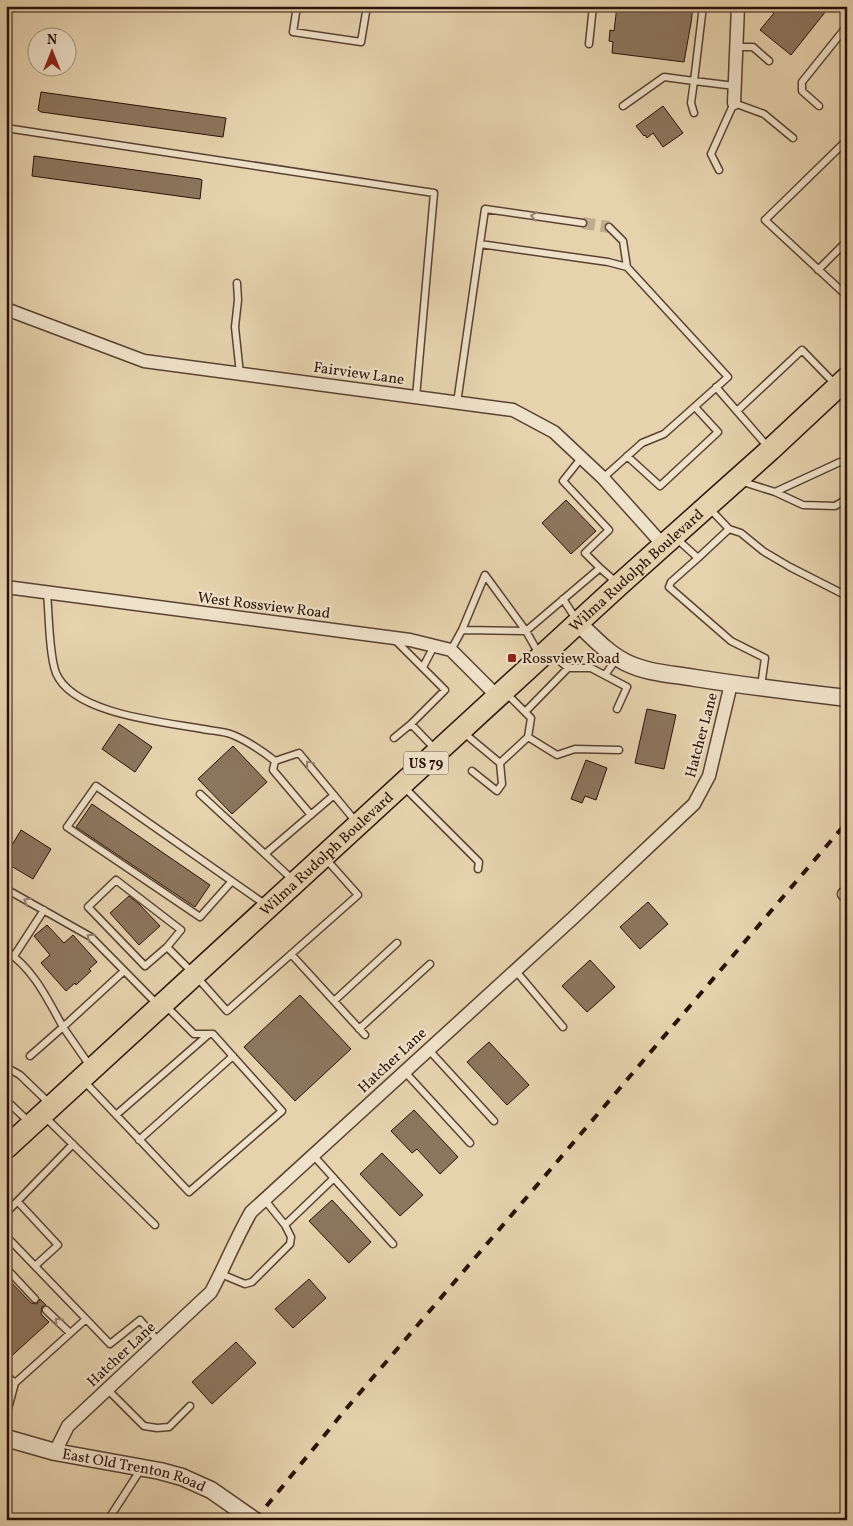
<svg xmlns="http://www.w3.org/2000/svg" width="853" height="1526" font-family="Vollkorn,serif">
	<style>
		.building { fill: #8c765e; stroke: #2a1108 }
		.lines { fill: none; stroke-linecap: round; stroke-linejoin: round }
		.minor-tunnel { stroke: #c0ac8d; stroke-width: 12; stroke-dasharray: 12 6; stroke-linecap: butt }
		.service-casing { stroke: #594232; stroke-width: 9 }
		.minor-casing { stroke: #594232; stroke-width: 15 }
		.tertiary-casing { stroke: #594232; stroke-width: 19 }
		.trunk-casing { stroke: #2a1108; stroke-width: 24 }
		.service { stroke: #efe2ca; stroke-width: 6 }
		.minor { stroke: #efe2ca; stroke-width: 12 }
		.tertiary { stroke: #efe2ca; stroke-width: 16 }
		.trunk { stroke: #e6d3ae; stroke-width: 21 }
		.rail { stroke: #2a1108; stroke-width: 4; stroke-dasharray: 9 9; stroke-linecap: butt }
		.oneway { stroke: #968473 }
		.poi-dot { fill: #8f2418; stroke: #efe2ca; stroke-width: 2 }
		.labels { text-anchor: middle; stroke-width: 4.5; stroke-linejoin: round; paint-order: stroke }
		.shield { fill: #efe2ca; stroke: #655042; stroke-width: 1 }
		.shield-label { font-size: 14px; font-weight: bold; fill: #2a1108 }
		.street-label { font-size: 15px; fill: #2a1108; stroke: #efe2ca }
		.poi-label { font-size: 15px; fill: #2a1108; stroke: #efe2ca; text-anchor: start }
	</style>
	<rect width="100%" height="100%" fill="#e6d3ae"/>
	<filter id="stains"><feTurbulence type="fractalNoise" baseFrequency=".004" numOctaves="4"/><feColorMatrix values="0 0 0 0 .2 0 0 0 0 .09 0 0 0 0 .02 0 0 0 .5 -.17"/></filter>
	<radialGradient id="worn" r=".72"><stop offset=".6" stop-color="#630" stop-opacity="0"/><stop offset="1" stop-color="#630" stop-opacity=".3"/></radialGradient>
	<path class="building" d="M 617,6 L 693,6 L 691,23 L 684,62 L 612,53 L 613,42 L 609,41 L 610,30 L 614,31 Z
		M 764,6 L 830,6 L 791,55 L 760,30 L 774,13 Z
		M 41,92 L 226,118 L 223,137 L 41,112 L 38,110 Z
		M 663,106 L 683,133 L 663,147 L 653,133 L 647,138 L 645,135 L 644,136 L 636,126 Z
		M 34,156 L 200,179 L 202,180 L 200,199 L 32,176 Z
		M 566,500 L 596,531 L 571,554 L 542,523 Z
		M 647,709 L 676,715 L 664,769 L 635,763 Z
		M 119,724 L 152,747 L 135,772 L 102,749 Z
		M 233,746 L 267,782 L 232,814 L 198,779 Z
		M 586,760 L 607,768 L 596,800 L 585,796 L 582,803 L 571,799 Z
		M 92,804 L 210,885 L 195,907 L 76,827 Z
		M 21,830 L 51,849 L 33,879 L 6,863 L 6,855 Z
		M 129,896 L 139,904 L 160,926 L 139,945 L 110,913 Z
		M 648,902 L 668,924 L 640,949 L 620,927 Z
		M 47,925 L 64,943 L 73,935 L 97,962 L 89,969 L 91,971 L 76,985 L 75,983 L 66,991 L 41,963 L 50,955 L 34,936 Z
		M 590,960 L 615,987 L 587,1012 L 562,986 Z
		M 300,995 L 351,1049 L 295,1101 L 244,1047 Z
		M 489,1042 L 529,1085 L 507,1105 L 467,1062 Z
		M 414,1110 L 458,1157 L 440,1174 L 417,1149 L 412,1153 L 391,1131 Z
		M 382,1153 L 423,1195 L 400,1216 L 360,1174 Z
		M 332,1200 L 371,1242 L 349,1263 L 309,1221 Z
		M 6,1277 L 31,1303 L 37,1304 L 40,1299 L 46,1305 L 42,1307 L 41,1314 L 49,1322 L 6,1361 Z
		M 309,1279 L 326,1298 L 293,1328 L 275,1309 Z
		M 236,1342 L 256,1363 L 212,1404 L 192,1382 Z"/>
	<g class="lines">
		<path class="minor-tunnel" d="M 583,223 L 609,227"/>
		<defs>
			<path id="service" d="M 297,6 L 293,32 L 361,42 L 367,6
				M 589,44 L 593,6
				M 736,47 L 753,47 L 769,61
				M 623,106 L 664,77 L 694,81 L 703,6
				M 819,106 L 802,91 L 802,82 L 847,26
				M 694,113 L 691,103 L 694,81 L 735,86
				M 6,128 L 434,193 L 416,397
				M 847,140 L 765,220 L 847,296
				M 719,170 L 711,154 L 734,103 L 764,114 L 793,138
				M 609,227 L 623,241 L 627,267
				M 480,244 L 608,262 L 627,267 L 728,377 L 664,434 L 642,443 L 603,478
				M 818,270 L 847,241
				M 237,283 L 238,300 L 235,327 L 240,374
				M 716,387 L 768,447
				M 457,403 L 485,209 L 583,223
				M 737,411 L 802,350 L 835,384
				M 627,456 L 660,486 L 718,432 L 695,407
				M 740,481 L 775,492 L 803,505 L 835,506 L 847,499
				M 775,492 L 840,462 L 847,462
				M 710,509 L 729,529 L 741,533 L 763,551 L 790,567 L 847,596
				M 677,539 L 698,558 L 729,529
				M 698,558 L 671,582 L 669,587 L 731,641 L 765,658 L 761,686
				M 600,568 L 616,582
				M 47,593 C 49,614 49,655 56,673 C 73,714 164,722 203,729 C 212,731 224,731 233,735 C 248,741 262,751 275,761
				M 563,599 L 576,619
				M 462,630 L 526,631 L 539,654
				M 394,639 L 445,690 L 411,724 L 435,749
				M 451,650 L 462,630 L 485,575 L 526,631 L 600,568 L 585,553 L 609,530 L 563,481 L 582,457
				M 423,667 L 434,646
				M 568,668 L 591,668 L 627,687 L 617,709
				M 605,675 L 617,658
				M 525,712 L 568,668 L 549,652
				M 464,733 L 500,763 L 528,737 L 531,718 L 505,692
				M 528,737 L 557,755 L 575,749 L 619,750
				M 394,738 L 411,724
				M 275,761 L 299,753 L 357,823
				M 275,761 L 273,770 L 311,815
				M 472,771 L 497,791 L 502,784 L 500,763
				M 405,788 L 479,862 L 478,869
				M 200,794 L 293,880
				M 265,854 L 334,795
				M 232,881 L 200,917 L 67,827 L 96,786 L 266,905
				M 6,889 L 91,937 L 157,1004
				M 167,947 L 181,930 L 116,880 L 88,907 L 145,966 L 167,947 L 195,975 L 227,1011 L 358,895 L 325,858
				M 6,951 C 33,968 48,1000 63,1027 L 124,971
				M 291,954 L 365,1035
				M 14,956 L 44,910
				M 515,970 L 563,1027
				M 334,1001 L 397,943
				M 359,1029 L 430,964
				M 428,1049 L 494,1121
				M 30,1056 L 63,1027 L 90,1066
				M 6,1067 L 20,1075 L 49,1103
				M 404,1071 L 470,1143
				M 84,1081 L 189,1192 L 282,1111 L 213,1034 L 194,1034 L 166,1006
				M 6,1100 L 29,1122
				M 116,1115 L 209,1034
				M 45,1117 L 155,1225
				M 139,1140 L 233,1056
				M 313,1155 L 393,1244
				M 264,1199 L 285,1225 L 334,1178
				M 18,1202 L 58,1245 L 35,1266
				M 6,1213 L 73,1144
				M 6,1236 L 86,1319 L 15,1383
				M 6,1268 L 35,1299
				M 221,1274 L 245,1284 L 252,1282 L 290,1244 L 291,1237 L 285,1225
				M 46,1310 L 70,1333
				M 86,1319 L 110,1344 L 140,1320 L 158,1341
				M 6,1375 L 15,1383 L 6,1416
				M 107,1389 L 144,1426 L 157,1428 L 169,1427 L 190,1406
				M 108,1520 L 141,1469"/>
			<path id="minor" d="M 734,103 L 738,6
				M 6,309 L 144,361 L 513,410 L 554,432 L 603,478 L 664,546
				M 6,587 L 410,640 L 451,650 L 498,697
				M 844,894 L 847,894
				M 55,1452 L 68,1426 L 211,1292 C 225,1266 236,1238 251,1212 L 574,917 L 694,804 L 709,776 L 731,684"/>
			<g id="tertiary">
				<path d="M 578,623 C 592,636 607,653 625,662 C 646,673 672,674 695,678 C 746,686 796,692 847,698"/>
				<path id="s1" d="M 6,1438 L 55,1452 L 160,1471 L 182,1477 L 211,1490 L 254,1520"/>
			</g>
			<g id="trunk">
				<path id="s2" d="M 6,1148 L 619,585 L 770,450 L 847,378"/>
			</g>
		</defs>
		<use href="#service" class="service-casing"/>
		<use href="#minor" class="minor-casing"/>
		<use href="#tertiary" class="tertiary-casing"/>
		<use href="#trunk" class="trunk-casing"/>
		<use href="#service" class="service"/>
		<use href="#minor" class="minor"/>
		<use href="#tertiary" class="tertiary"/>
		<use href="#trunk" class="trunk"/>
		<path class="rail" d="M 255,1520 L 346,1409 L 847,822"/>
	</g>
	<defs><path id="oneway-chevron" d="M-2-3.5L2.5 0L-2 3.5" fill="none" stroke-width="1.6" stroke-linecap="round" stroke-linejoin="round" transform="scale(1.25)"/></defs>
	<g class="oneway">
		<use href="#oneway-chevron" transform="translate(534 216) rotate(-172)"/>
		<use href="#oneway-chevron" transform="translate(309 764) rotate(-130)"/>
		<use href="#oneway-chevron" transform="translate(27 901) rotate(-150)"/>
		<use href="#oneway-chevron" transform="translate(90 937) rotate(-143)"/>
		<use href="#oneway-chevron" transform="translate(58 1321) rotate(-135)"/>
	</g>
	<rect class="poi-dot" x="507" y="653" width="10" height="10" rx="2.5"/>
	<g class="labels">
		<rect class="shield" x="403.5" y="751.5" width="45" height="23" rx="4"/>
		<g class="shield-label">
			<text x="426" y="768">US 79</text>
		</g>
		<g class="street-label">
			<text transform="translate(359 373) rotate(8)" y="5">Fairview Lane</text>
			<text dy="5" stroke="none"><textPath href="#s2" startOffset="855">Wilma Rudolph Boulevard</textPath></text>
			<text transform="translate(264 605) rotate(7)" y="5">West Rossview Road</text>
			<text transform="translate(701 735) rotate(-75)" y="5">Hatcher Lane</text>
			<text dy="5" stroke="none"><textPath href="#s2" startOffset="435">Wilma Rudolph Boulevard</textPath></text>
			<text transform="translate(392 1060) rotate(-43)" y="5">Hatcher Lane</text>
			<text transform="translate(121 1354) rotate(-43)" y="5">Hatcher Lane</text>
			<text dy="5" stroke="none"><textPath href="#s1" startOffset="132">East Old Trenton Road</textPath></text>
		</g>
		<g class="poi-label">
			<text x="522" y="663">Rossview Road</text>
		</g>
	</g>
	<rect width="853" height="1526" fill="none" stroke="#e6d3ae" stroke-width="25"/>
	<rect x="8" y="8" width="838" height="1511" fill="none" stroke="#2a1108" stroke-width="2.5"/>
	<rect x="12" y="12" width="828" height="1501" fill="none" stroke="#2a1108"/>
	<g transform="translate(52 52)"><circle r="24" fill="#efe2ca" stroke="#a08e7c"/>
	<path d="M0-4L9 19L0 12L-9 19Z" fill="#8f2418"/>
	<text y="-8" font-size="14" font-weight="bold" text-anchor="middle" fill="#2a1108">N</text>
	</g>
	<rect width="100%" height="100%" filter="url(#stains)"/>
	<rect width="100%" height="100%" fill="url(#worn)"/>
</svg>
